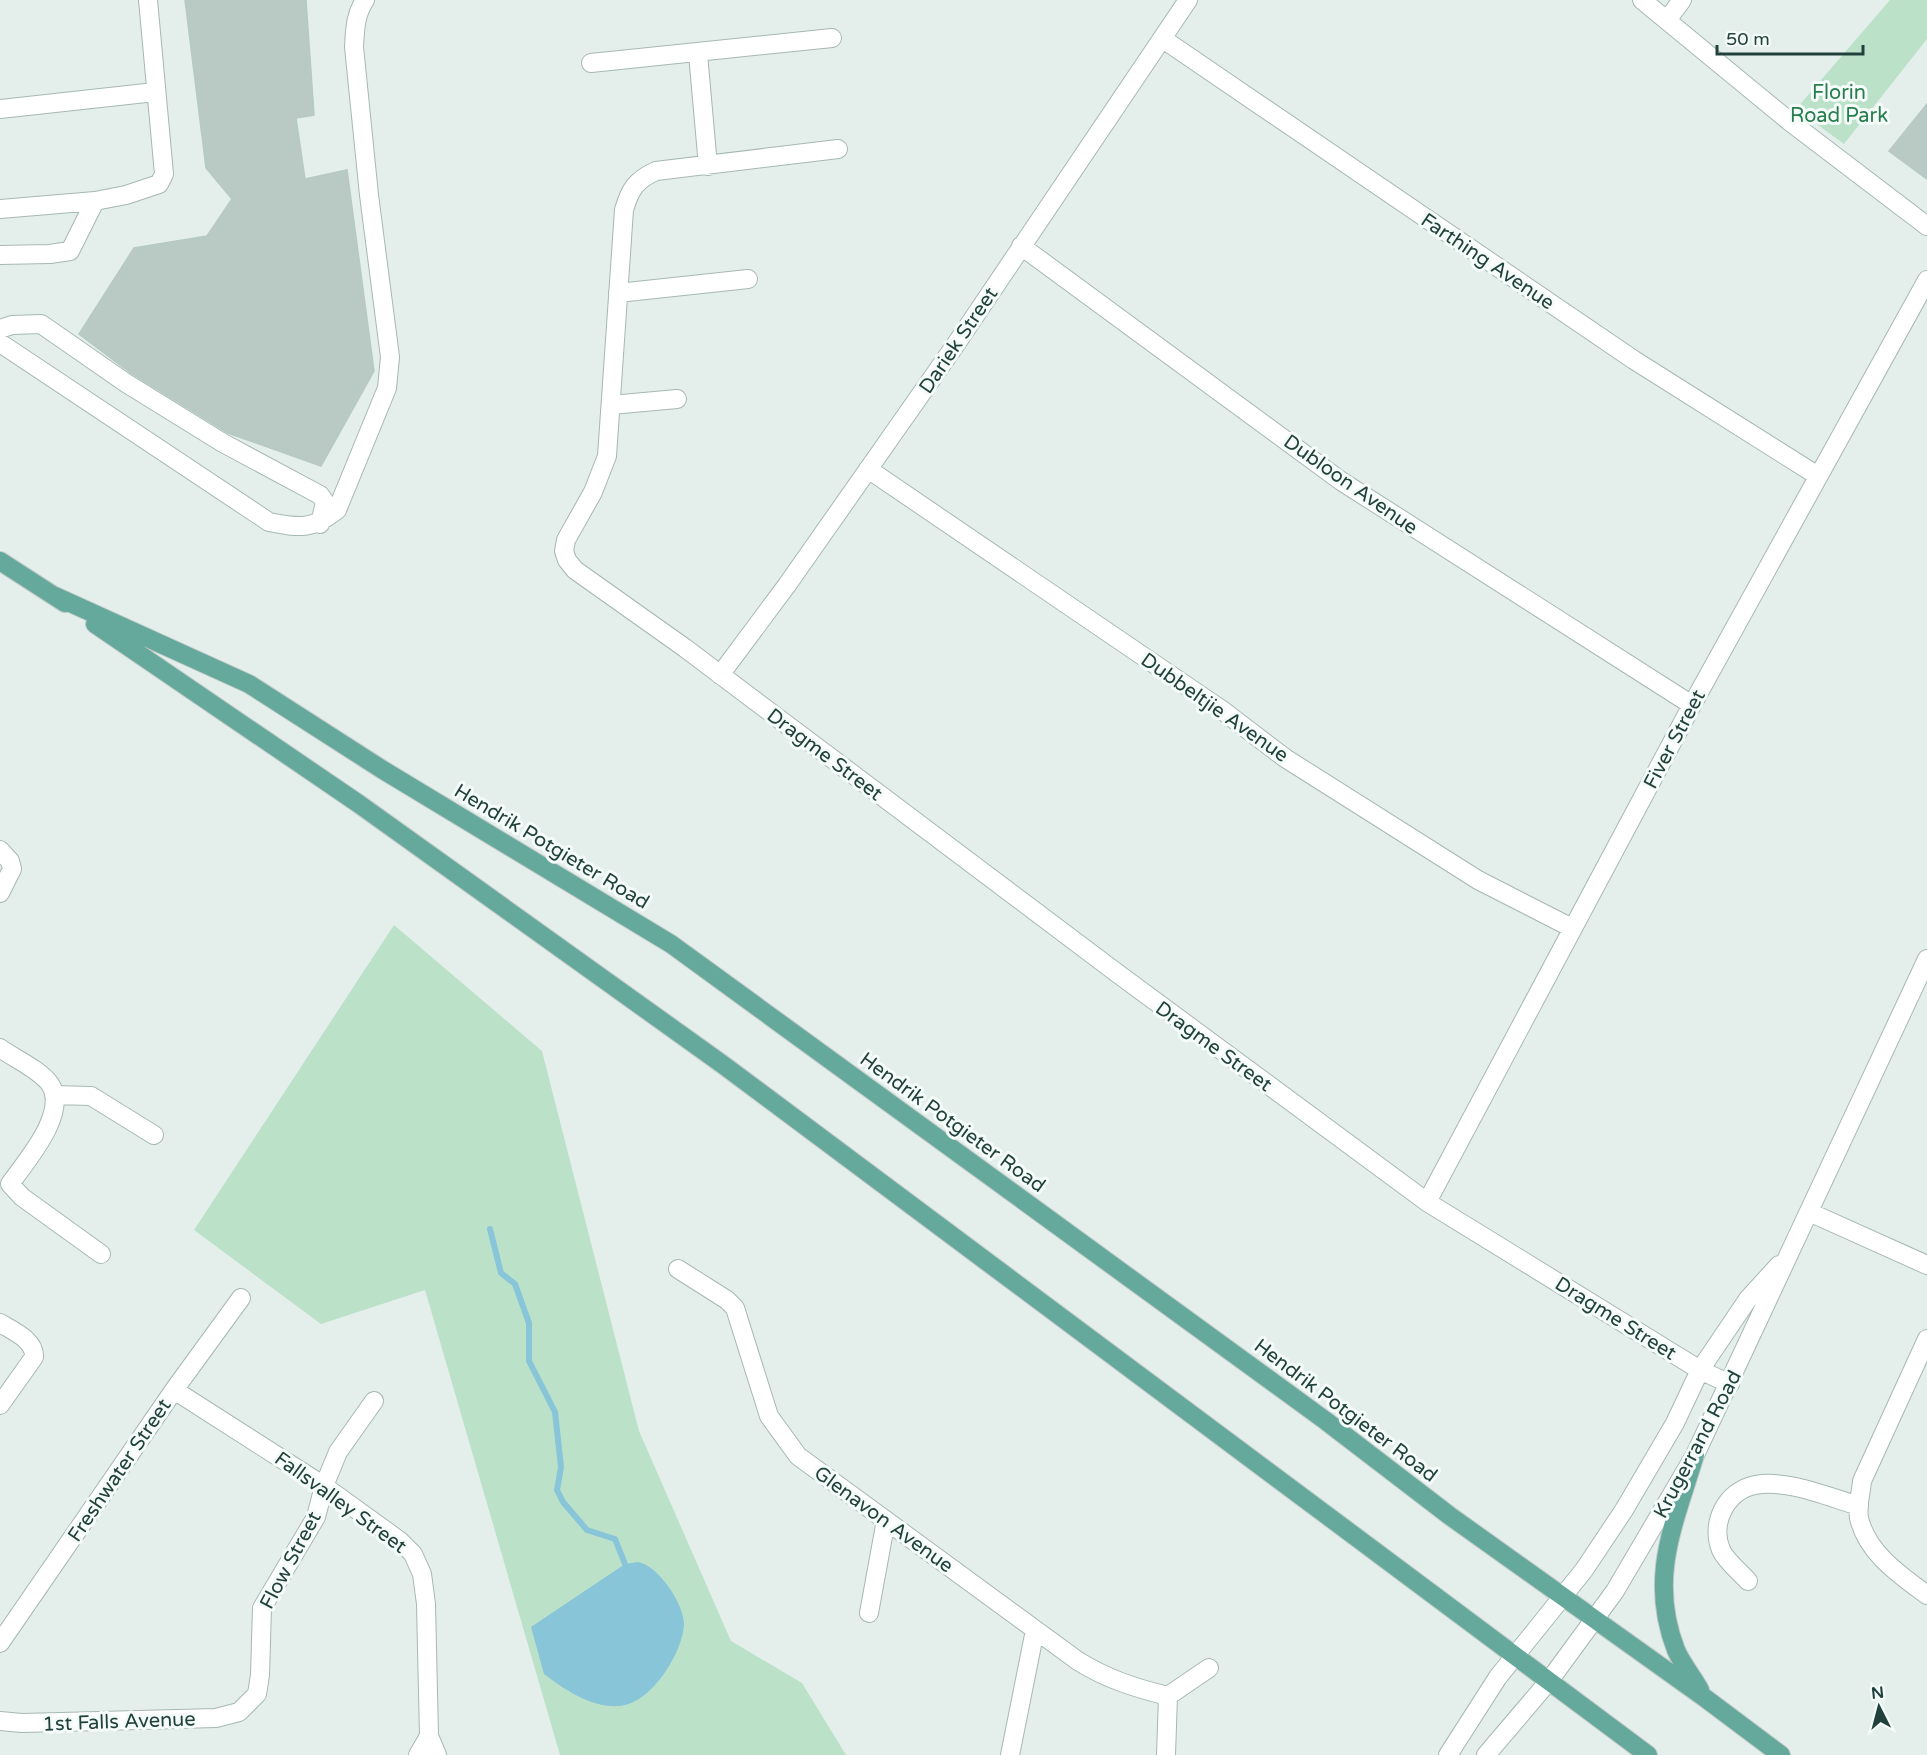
<svg xmlns="http://www.w3.org/2000/svg" width="1927" height="1755" font-family="'Varela Round',sans-serif">
	<style>
		.green { fill: #bce1c9 }
		.water { fill: #88c5d8 }
		.lines { fill: none; stroke-linecap: round; stroke-linejoin: round }
		.stream { stroke: #88c5d8; stroke-width: 6 }
		.building { fill: #b9cac4; stroke: #b6c9c3; stroke-width: 1.5 }
		.minor-casing { stroke: #a6b8b3; stroke-width: 20 }
		.major-casing { stroke: #c1cac8; stroke-width: 20 }
		.minor { stroke: #fff; stroke-width: 18 }
		.major { stroke: #65a89c; stroke-width: 18 }
		.labels { text-anchor: middle; stroke-width: 6; stroke-linejoin: round; paint-order: stroke }
		.park-label { font-size: 20px; fill: #287d4f; stroke: #f5fbf8 }
		.street-label { font-size: 20px; fill: #21423c; stroke: #f5fbf8 }
	</style>
	<rect width="100%" height="100%" fill="#e4efeb"/>
	<path class="green" d="M 1890,0 L 1927,0 L 1927,39 L 1844,144 L 1796,109 Z
		M 394,925 L 542,1051 L 639,1431 L 731,1641 L 802,1683 L 846,1755 L 560,1755 L 425,1290 L 321,1324 L 194,1230 Z"/>
	<path class="water" d="M 638,1562 C 658,1565 685,1605 684,1625 C 682,1654 651,1704 619,1706 C 592,1708 565,1690 544,1674 L 531,1627 L 625,1564 Z"/>
	<g class="lines">
		<path class="stream" d="M 490,1229 L 501,1273 L 515,1284 L 529,1323 L 529,1361 L 555,1412 L 561,1467 L 557,1490 L 563,1502 L 587,1530 L 615,1539 L 625,1564"/>
	</g>
	<path class="building" d="M 185,0 L 306,0 L 314,115 L 296,118 L 305,179 L 347,170 L 374,371 L 321,466 L 228,433 L 132,374 L 79,334 L 134,248 L 207,236 L 232,199 L 206,168 Z
		M 1927,104 L 1927,179 L 1889,151 Z"/>
	<g class="lines">
		<defs>
			<path id="minor" d="M 1642,0 L 1789,121 L 1927,226
				M 1667,20 L 1682,0
				M 1163,39 L 1634,360 L 1818,476
				M 698,54 L 708,166
				M 591,63 L 832,38
				M 0,109 L 155,92
				M 838,149 L 656,171 C 636,180 630,189 624,210 L 607,456 L 593,492 L 566,540 L 564,551 L 567,560 L 575,570 L 685,648 L 1117,973 L 1427,1202 L 1700,1370 L 1730,1384
				M 0,209 L 95,201
				M 1021,246 L 1341,481 L 1692,705
				M 0,255 L 50,254 L 70,251 L 95,201 L 126,195 L 159,184 L 164,174 L 148,0
				M 618,293 L 748,279
				M 0,329 L 12,325 L 41,324 L 126,383 L 223,443 L 320,495 L 325,502 L 320,524
				M 0,343 L 269,522 C 300,528 312,530 337,510 L 387,388 L 390,357 L 369,195 L 354,47 C 355,30 355,15 365,0
				M 611,405 L 677,399
				M 868,469 L 1222,710 L 1285,758 L 1478,880 L 1572,928
				M 720,675 L 787,585 L 954,347 L 1188,0
				M 0,850 L 10,861 L 12,869 L 0,893
				M 0,1048 C 15,1059 39,1069 50,1084 C 69,1113 26,1161 10,1184 L 22,1197 L 101,1254
				M 54,1095 L 91,1096 L 154,1135
				M 1427,1202 L 1692,705 L 1927,280
				M 1809,1212 L 1927,1265
				M 678,1269 L 727,1300 L 735,1308 L 769,1416 L 798,1456 L 1078,1661 C 1107,1679 1135,1688 1168,1696
				M 0,1323 C 13,1331 35,1340 34,1357 L 0,1405
				M 1927,1339 L 1862,1481 C 1861,1493 1857,1506 1859,1518 C 1867,1553 1900,1575 1927,1595
				M 174,1390 L 324,1486 L 400,1541 L 413,1554 L 422,1574 L 426,1604 L 429,1736 L 437,1755
				M 1748,1581 C 1740,1572 1726,1561 1721,1550 C 1710,1523 1726,1491 1755,1485 C 1787,1479 1828,1497 1859,1506
				M 869,1613 L 886,1520
				M 0,1643 L 174,1390 L 241,1298
				M 1168,1696 L 1209,1668
				M 0,1721 L 22,1723 L 216,1718 L 239,1712 L 257,1694 L 260,1675 L 262,1608 L 316,1517 L 324,1486 L 338,1452 L 374,1401
				M 418,1755 L 429,1736
				M 1010,1755 L 1035,1630
				M 1166,1755 L 1168,1696
				M 1448,1755 L 1498,1677 L 1584,1570 L 1624,1510 L 1675,1423 L 1700,1370 L 1748,1299 L 1779,1265
				M 1486,1755 L 1549,1681 L 1615,1591 L 1695,1455 L 1927,959"/>
			<path id="major" d="M 0,561 L 65,603
				M 55,596 L 249,684 L 383,770 L 671,944 L 1326,1421 L 1450,1516 L 1705,1698 L 1781,1755
				M 95,624 L 359,804 L 722,1064 L 1648,1755
				M 1695,1455 C 1674,1525 1648,1578 1676,1650 C 1682,1664 1693,1677 1700,1690"/>
		</defs>
		<use href="#minor" class="minor-casing"/>
		<use href="#major" class="major-casing"/>
		<use href="#minor" class="minor"/>
		<use href="#major" class="major"/>
	</g>
	<g class="labels">
		<g class="park-label">
			<text x="1839" y="99">Florin<tspan x="1839" dy="23">Road Park</tspan></text>
		</g>
		<g class="street-label">
			<text transform="translate(1488 261) rotate(34)" y="7">Farthing Avenue</text>
			<text transform="translate(958 340) rotate(-56)" y="7">Dariek Street</text>
			<text transform="translate(1351 484) rotate(35)" y="7">Dubloon Avenue</text>
			<text transform="translate(1215 707) rotate(35)" y="7">Dubbeltjie Avenue</text>
			<text transform="translate(1674 739) rotate(-62)" y="7">Fiver Street</text>
			<text transform="translate(825 754) rotate(37)" y="7">Dragme Street</text>
			<text transform="translate(552 846) rotate(31)" y="7">Hendrik Potgieter Road</text>
			<text transform="translate(1214 1046) rotate(36)" y="7">Dragme Street</text>
			<text transform="translate(953 1122) rotate(36)" y="7">Hendrik Potgieter Road</text>
			<text transform="translate(1616 1318) rotate(32)" y="7">Dragme Street</text>
			<text transform="translate(1346 1410) rotate(37)" y="7">Hendrik Potgieter Road</text>
			<text transform="translate(1697 1444) rotate(-62)" y="7">Krugerrand Road</text>
			<text transform="translate(119 1470) rotate(-56)" y="7">Freshwater Street</text>
			<text transform="translate(341 1502) rotate(36)" y="7">Fallsvalley Street</text>
			<text transform="translate(884 1519) rotate(36)" y="7">Glenavon Avenue</text>
			<text transform="translate(290 1560) rotate(-62)" y="7">Flow Street</text>
			<text transform="translate(119 1721) rotate(-2)" y="7">1st Falls Avenue</text>
		</g>
	</g>
	<g transform="translate(1879 1707) rotate(354)" stroke="#f5fbf8" stroke-width="4.5" paint-order="stroke">
	<path d="M0-4.5L10 22L0 15L-10 22Z" fill="#21423c"/>
	<text y="-9" font-size="16" font-weight="bold" text-anchor="middle" fill="#21423c">N</text>
	</g>
	<path d="M1717 45v9h146v-9" fill="none" stroke="#21423c" stroke-width="3"/>
	<text x="1726" y="45" font-size="18" fill="#21423c" stroke="#f5fbf8" stroke-width="4.5" paint-order="stroke">50 m</text>
</svg>
